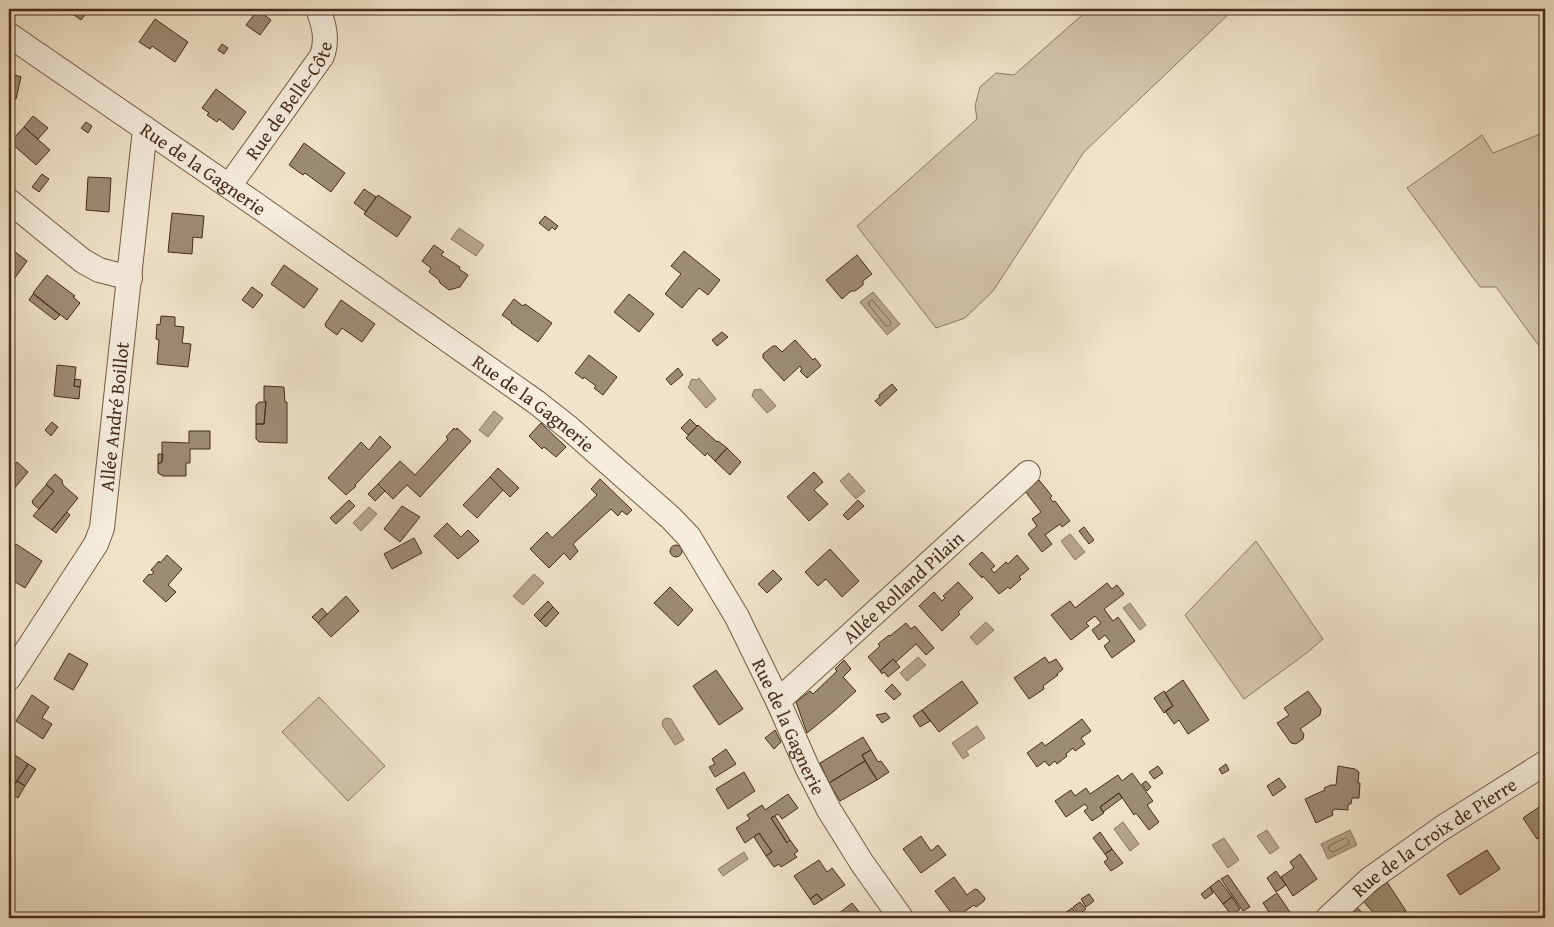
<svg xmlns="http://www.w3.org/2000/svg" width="1554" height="927" font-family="'Gentium Book Plus',serif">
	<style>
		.green { fill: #d4c4ac; stroke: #8c7862 }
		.water { fill: #b7a58e; stroke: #89755f }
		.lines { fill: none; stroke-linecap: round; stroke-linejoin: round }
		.shore { stroke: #7e6854; stroke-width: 1 }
		.building { fill: #9e8b75; stroke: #452c19 }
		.minor-casing { stroke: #705a45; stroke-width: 26 }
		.minor { stroke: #f6eddd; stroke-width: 24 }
		.labels { text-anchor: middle; stroke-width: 4.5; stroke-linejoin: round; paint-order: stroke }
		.street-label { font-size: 19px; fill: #452c19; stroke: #f6eddd }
	</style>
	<rect width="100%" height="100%" fill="#f1e3ca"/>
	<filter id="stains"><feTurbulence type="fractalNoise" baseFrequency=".004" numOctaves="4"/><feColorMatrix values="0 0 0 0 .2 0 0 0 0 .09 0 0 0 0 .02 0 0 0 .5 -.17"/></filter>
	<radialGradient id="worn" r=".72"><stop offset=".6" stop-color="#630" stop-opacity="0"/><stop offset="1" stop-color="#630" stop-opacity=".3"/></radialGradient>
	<path class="green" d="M 1089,9 L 1234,9 L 1084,152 L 993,291 L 965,318 L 936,328 L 857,226 L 977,119 L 975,106 L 980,87 L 996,73 L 1014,75 Z
		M 1545,132 L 1545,354 L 1496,287 L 1480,287 L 1407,188 L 1482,135 L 1493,153 Z
		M 1256,541 L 1323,639 L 1308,652 L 1244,699 L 1185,615 Z
		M 319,697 L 385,766 L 348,801 L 282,732 Z"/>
	<path class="water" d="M 459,228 L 484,245 L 476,256 L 451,239 Z
		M 873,292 L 900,324 L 887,335 L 860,302 Z
		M 699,378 L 716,399 L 706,408 L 688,387 L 690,385 L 690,382 L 692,379 L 697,380 Z
		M 761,389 L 776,406 L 767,413 L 752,396 L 754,390 Z
		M 494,411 L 503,418 L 488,437 L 479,430 Z
		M 849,473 L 865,491 L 856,499 L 840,481 Z
		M 369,507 L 377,514 L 361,531 L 353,523 Z
		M 1070,534 L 1085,552 L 1075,560 L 1061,541 Z
		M 534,574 L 544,583 L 523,605 L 513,596 Z
		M 1130,603 L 1146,625 L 1140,630 L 1123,608 Z
		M 986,622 L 994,630 L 977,645 L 970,637 Z
		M 918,657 L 926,665 L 907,681 L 900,673 Z
		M 666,718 L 671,719 L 684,740 L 675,745 L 662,725 L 663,720 Z
		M 977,726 L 985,738 L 966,751 L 969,755 L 963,759 L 952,743 Z
		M 1123,822 L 1139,844 L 1130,851 L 1114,829 Z
		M 1267,830 L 1279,848 L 1270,854 L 1257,836 Z
		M 1350,830 L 1357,845 L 1328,859 L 1321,844 Z
		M 1224,838 L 1239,860 L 1228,868 L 1212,845 Z
		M 744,852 L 748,859 L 723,876 L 718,869 Z"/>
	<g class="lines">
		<path class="shore" d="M 872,300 L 891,322 L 891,324 L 889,326 L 886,326 L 869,305 L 869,302 Z
			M 1346,838 L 1349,841 L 1349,844 L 1333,852 L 1330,851 L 1328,848 L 1329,846 Z"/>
	</g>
	<path class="building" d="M 56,9 L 89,9 L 81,20 L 67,10 L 64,15 Z
		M 258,10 L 271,20 L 260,35 L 246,25 Z
		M 155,19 L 188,42 L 175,62 L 152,46 L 150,49 L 139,42 Z
		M 222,44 L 228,48 L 224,54 L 218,50 Z
		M 9,73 L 21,77 L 16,99 L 9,97 Z
		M 216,89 L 246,112 L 233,130 L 219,119 L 217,122 L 207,115 L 209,113 L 202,108 Z
		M 33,116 L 48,128 L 38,139 L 24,127 Z
		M 86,122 L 92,126 L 88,133 L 81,128 Z
		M 24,127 L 50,150 L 36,165 L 10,142 Z
		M 304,143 L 345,173 L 331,192 L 305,173 L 303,175 L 289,165 Z
		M 42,174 L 49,179 L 39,192 L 32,187 Z
		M 88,177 L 111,178 L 109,212 L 86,210 Z
		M 364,189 L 376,197 L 366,212 L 354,203 Z
		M 378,195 L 411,217 L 397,237 L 364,214 Z
		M 172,213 L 204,216 L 202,238 L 193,237 L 192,254 L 168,252 Z
		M 545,216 L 558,226 L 555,230 L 552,227 L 549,231 L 539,223 Z
		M 434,245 L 444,252 L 441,255 L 460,267 L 459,269 L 468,275 L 460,287 L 449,290 L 440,283 L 439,280 L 429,272 L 431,268 L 422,261 Z
		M 9,247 L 27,261 L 15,278 L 9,273 Z
		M 684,251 L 720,280 L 708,295 L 699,288 L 682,308 L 665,294 L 681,274 L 671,266 Z
		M 857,255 L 872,274 L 863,281 L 863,285 L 855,291 L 851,291 L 842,299 L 826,280 Z
		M 284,265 L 318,289 L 304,308 L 271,284 Z
		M 47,275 L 75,296 L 73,297 L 80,303 L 67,320 L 33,293 Z
		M 252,287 L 263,295 L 253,308 L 242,300 Z
		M 33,294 L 60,315 L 55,320 L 29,300 Z
		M 629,294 L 654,314 L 639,332 L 614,312 Z
		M 514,299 L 523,306 L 525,304 L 552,323 L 538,342 L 511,323 L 512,322 L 502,315 Z
		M 341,300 L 375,324 L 362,342 L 342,328 L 337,335 L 326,327 L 325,324 Z
		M 161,316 L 175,317 L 175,326 L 184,327 L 182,343 L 191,344 L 188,367 L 157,364 L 159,340 L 156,339 L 157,324 L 160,325 Z
		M 722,332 L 728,337 L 717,346 L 712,340 Z
		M 795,340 L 813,360 L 815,358 L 821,366 L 807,378 L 800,371 L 802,370 L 800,366 L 784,381 L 763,358 L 763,354 L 773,346 L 776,346 L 782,352 Z
		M 589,355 L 617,377 L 603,395 L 594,388 L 596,386 L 584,377 L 583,379 L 575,373 Z
		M 57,365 L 76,367 L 74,386 L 80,387 L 79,399 L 54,396 Z
		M 678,368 L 683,375 L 671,385 L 666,379 Z
		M 75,379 L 81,380 L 80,387 L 74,386 Z
		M 892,384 L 897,390 L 880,406 L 875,401 L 880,397 L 879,395 Z
		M 264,386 L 284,387 L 285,402 L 287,402 L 287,443 L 259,442 L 256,439 L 256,424 L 264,424 L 266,402 L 264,401 Z
		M 259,402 L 266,402 L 264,424 L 256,424 L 256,405 Z
		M 690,419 L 697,426 L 688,435 L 681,428 Z
		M 52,422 L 58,427 L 51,436 L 45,430 Z
		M 541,423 L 566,447 L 556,457 L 544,447 L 542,449 L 529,436 Z
		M 698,425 L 717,442 L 718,441 L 727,448 L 715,461 L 707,453 L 705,456 L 686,438 Z
		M 454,428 L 456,430 L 457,428 L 471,441 L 420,497 L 407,485 L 393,499 L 378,484 L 400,461 L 415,475 L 448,439 L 446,437 Z
		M 189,431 L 210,431 L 210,449 L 190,449 L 190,463 L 186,463 L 186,476 L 163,476 L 158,473 L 158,464 L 162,462 L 162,442 L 189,443 Z
		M 380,436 L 391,447 L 355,485 L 356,486 L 346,495 L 328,478 L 361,442 L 369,450 Z
		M 727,448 L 741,462 L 730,475 L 715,461 Z
		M 158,454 L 163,454 L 162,462 L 158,464 Z
		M 17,462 L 28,472 L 13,490 L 9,487 L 9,471 Z
		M 498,468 L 519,488 L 510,497 L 490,477 Z
		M 814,472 L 823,482 L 814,490 L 828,504 L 809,521 L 787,497 Z
		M 55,474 L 62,480 L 63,485 L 78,498 L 52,530 L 33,516 L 54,491 L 46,484 Z
		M 490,477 L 503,490 L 477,518 L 463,505 Z
		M 600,479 L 632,510 L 627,515 L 622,511 L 618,516 L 611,509 L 573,544 L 578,551 L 570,560 L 564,553 L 549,568 L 530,549 L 547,532 L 552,538 L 597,495 L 591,489 Z
		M 1039,480 L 1052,496 L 1050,498 L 1053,502 L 1055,501 L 1070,521 L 1062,527 L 1060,524 L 1045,535 L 1052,544 L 1042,552 L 1028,534 L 1037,526 L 1032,519 L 1041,512 L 1025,491 Z
		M 378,484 L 385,491 L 375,501 L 368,494 Z
		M 46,485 L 54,491 L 39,509 L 33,504 L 32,501 Z
		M 349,500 L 355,506 L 336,524 L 330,518 Z
		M 858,500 L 864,506 L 848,520 L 843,515 Z
		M 402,506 L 420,517 L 400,542 L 384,529 Z
		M 67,512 L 70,515 L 56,533 L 52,530 Z
		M 447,523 L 461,537 L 468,530 L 479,541 L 458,559 L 434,536 Z
		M 1084,527 L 1094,540 L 1089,544 L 1079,531 Z
		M 414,538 L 422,553 L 392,569 L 384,554 Z
		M 16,544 L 42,561 L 25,588 L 9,578 L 9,556 Z
		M670 551a6 6 0 1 1 12 0a6 6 0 1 1-12 0Z
		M 830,549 L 859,581 L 842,597 L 826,579 L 818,586 L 805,572 Z
		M 982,552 L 995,566 L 991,569 L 994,573 L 1006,562 L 1008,564 L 1017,555 L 1029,569 L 1019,577 L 1021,579 L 1010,589 L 1008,587 L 999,594 L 983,576 L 982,578 L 969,564 Z
		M 167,555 L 182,569 L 168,585 L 176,592 L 166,602 L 143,581 L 149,574 L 151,575 L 154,572 L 151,570 L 159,561 L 160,563 Z
		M 773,570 L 782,579 L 767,593 L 758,584 Z
		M 958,582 L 973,598 L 958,612 L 960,614 L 942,631 L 919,606 L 934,592 L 942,601 L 945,598 L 943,596 Z
		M 1107,583 L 1112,589 L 1117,585 L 1124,594 L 1104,609 L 1113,621 L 1118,617 L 1135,641 L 1112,658 L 1104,646 L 1110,641 L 1105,635 L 1099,640 L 1092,630 L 1101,623 L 1095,616 L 1086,623 L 1089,626 L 1071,640 L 1051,615 L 1070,601 L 1075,608 Z
		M 670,587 L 693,610 L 678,626 L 654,603 Z
		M 346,596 L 359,611 L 331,637 L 318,623 Z
		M 548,601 L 553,607 L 540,621 L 534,615 Z
		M 553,607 L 559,613 L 546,627 L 540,621 Z
		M 322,608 L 327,614 L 318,623 L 312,617 Z
		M 906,623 L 911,629 L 915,626 L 934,648 L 926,655 L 916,644 L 896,662 L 893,659 L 880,671 L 868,657 L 880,646 L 878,644 L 889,635 L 890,636 Z
		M 69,653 L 88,664 L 73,690 L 54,679 Z
		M 1045,657 L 1049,663 L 1056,659 L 1063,669 L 1057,674 L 1058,675 L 1043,686 L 1044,689 L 1029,699 L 1014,678 Z
		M 893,659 L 900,667 L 888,677 L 884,672 L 882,674 L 880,671 Z
		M 844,660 L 851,669 L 843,677 L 856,691 L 834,711 L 807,733 L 796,702 L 810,691 L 813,694 L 837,671 L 835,669 Z
		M 716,670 L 743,709 L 719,725 L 693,686 Z
		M 1183,680 L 1209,720 L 1188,734 L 1179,720 L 1174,724 L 1165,711 L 1173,706 L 1165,693 Z
		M 962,681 L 978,703 L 939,732 L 922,710 Z
		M 892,684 L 901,694 L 894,700 L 885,691 Z
		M 1164,691 L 1173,706 L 1164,713 L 1154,698 Z
		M 1308,691 L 1321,709 L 1320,715 L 1300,729 L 1304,734 L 1303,739 L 1296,744 L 1291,743 L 1277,723 L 1289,715 L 1284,708 Z
		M 32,695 L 49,707 L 42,718 L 52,724 L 43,739 L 16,721 Z
		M 922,710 L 930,721 L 920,727 L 913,716 Z
		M 886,713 L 890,718 L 882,723 L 876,715 Z
		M 1082,719 L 1091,731 L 1081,738 L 1085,744 L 1075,751 L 1073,748 L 1066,754 L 1067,756 L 1057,764 L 1055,761 L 1049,766 L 1045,761 L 1037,767 L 1027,753 L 1042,742 L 1045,746 Z
		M 775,730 L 781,742 L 774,749 L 765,738 Z
		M 863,737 L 871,750 L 862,755 L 865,761 L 829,783 L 820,763 Z
		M 726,749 L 736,764 L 715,777 L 709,767 L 715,764 L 712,759 Z
		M 871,750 L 878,762 L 881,761 L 889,772 L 877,780 L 862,755 Z
		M 9,751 L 28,764 L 10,792 L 9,791 Z
		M 865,761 L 877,780 L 840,801 L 829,783 Z
		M 28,764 L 36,769 L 25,786 L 17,781 Z
		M 1226,764 L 1229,770 L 1222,774 L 1219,769 Z
		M 1158,766 L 1163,773 L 1154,779 L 1149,772 Z
		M 1338,766 L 1355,769 L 1359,772 L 1358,783 L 1360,783 L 1359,798 L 1352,798 L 1351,804 L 1348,804 L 1348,810 L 1335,809 L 1332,811 L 1333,815 L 1316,823 L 1305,799 L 1325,790 L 1324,788 L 1331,785 L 1336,785 Z
		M 744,772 L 755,791 L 728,809 L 716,789 Z
		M 1132,773 L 1153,801 L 1147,805 L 1159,822 L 1149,830 L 1136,813 L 1134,815 L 1119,793 L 1100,807 L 1104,813 L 1092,821 L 1084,811 L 1088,808 L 1085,804 L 1066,817 L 1055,801 L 1071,790 L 1075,796 L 1086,788 L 1090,794 L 1118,775 L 1122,781 Z
		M 1279,778 L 1286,787 L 1273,796 L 1267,786 Z
		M 17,781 L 25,786 L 18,798 L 10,792 Z
		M 1146,781 L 1151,787 L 1147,791 L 1142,784 Z
		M 1119,793 L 1122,798 L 1103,812 L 1100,807 Z
		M 788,794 L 798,808 L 782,819 L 778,814 L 771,818 L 787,843 L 790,840 L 798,851 L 794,854 L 797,857 L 781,867 L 779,864 L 774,867 L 766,856 L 772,852 L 759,833 L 745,843 L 736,828 L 750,819 L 747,815 L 762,805 L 765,810 Z
		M 1545,803 L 1545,834 L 1537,839 L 1523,818 Z
		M 775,816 L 790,840 L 787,843 L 771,818 Z
		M 1100,832 L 1112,849 L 1105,854 L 1093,838 Z
		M 759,833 L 772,852 L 766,856 L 754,837 Z
		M 921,836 L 931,851 L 938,845 L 946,855 L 921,873 L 903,849 Z
		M 1112,849 L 1123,863 L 1111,871 L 1104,862 L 1108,859 L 1105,854 Z
		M 1487,850 L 1500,869 L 1460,895 L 1447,875 Z
		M 1300,854 L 1317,879 L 1293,896 L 1281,877 L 1294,868 L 1290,862 Z
		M 819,860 L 827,872 L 832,868 L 845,885 L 822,900 L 817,894 L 810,899 L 794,876 Z
		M 1276,871 L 1286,885 L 1276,892 L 1267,878 Z
		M 1228,875 L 1250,907 L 1243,911 L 1221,879 Z
		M 954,877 L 967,895 L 975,889 L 978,890 L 985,898 L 984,901 L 976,907 L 974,905 L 955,918 L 935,891 Z
		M 1219,880 L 1232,897 L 1223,904 L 1210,887 Z
		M 1387,882 L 1406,911 L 1398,918 L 1395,913 L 1388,918 L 1378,918 L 1363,901 Z
		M 1210,887 L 1213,893 L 1205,899 L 1201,894 Z
		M 1277,893 L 1294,918 L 1270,918 L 1272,917 L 1263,903 Z
		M 817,894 L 822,900 L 814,905 L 810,899 Z
		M 1089,894 L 1094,901 L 1086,907 L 1081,899 Z
		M 1232,897 L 1240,909 L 1232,916 L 1223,904 Z
		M 1080,902 L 1086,909 L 1079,914 L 1073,907 Z
		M 852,903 L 864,918 L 833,918 Z
		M 1357,907 L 1364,915 L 1361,918 L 1355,918 L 1351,913 Z
		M 1072,908 L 1077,915 L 1073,918 L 1058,918 Z"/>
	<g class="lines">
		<defs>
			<g id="minor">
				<path id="s1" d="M 9,35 L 252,202 L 536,402 L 569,428 L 671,518 L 689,537 L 737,617 L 778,701 L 807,767 L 829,810 L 862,863 L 901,918"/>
				<path id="s2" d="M 229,186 L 322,56 C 328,39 324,25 318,9"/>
				<path d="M 9,201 L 83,261 L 99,270 L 130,278"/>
				<path id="s3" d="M 9,678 L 96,544 L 102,528 L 145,129"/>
				<path id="s4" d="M 778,701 L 1028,473"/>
				<path id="s5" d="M 1328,918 L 1370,879 L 1442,828 L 1545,763"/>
			</g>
		</defs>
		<use href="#minor" class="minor-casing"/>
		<use href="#minor" class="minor"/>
	</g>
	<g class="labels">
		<g class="street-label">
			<text dy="7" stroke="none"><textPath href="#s2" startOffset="105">Rue de Belle-Côte</textPath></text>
			<text dy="7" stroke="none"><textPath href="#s1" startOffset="236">Rue de la Gagnerie</textPath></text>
			<text dy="7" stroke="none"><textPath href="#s1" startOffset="641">Rue de la Gagnerie</textPath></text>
			<text dy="7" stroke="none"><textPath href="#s3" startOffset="289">Allée André Boillot</textPath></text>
			<text dy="7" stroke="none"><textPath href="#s4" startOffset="169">Allée Rolland Pilain</textPath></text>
			<text dy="7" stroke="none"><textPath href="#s1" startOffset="1061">Rue de la Gagnerie</textPath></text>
			<text dy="7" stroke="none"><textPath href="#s5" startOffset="134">Rue de la Croix de Pierre</textPath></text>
		</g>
	</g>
	<rect width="1554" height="927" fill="none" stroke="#f1e3ca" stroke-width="30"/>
	<rect x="10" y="10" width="1534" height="907" fill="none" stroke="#452c19" stroke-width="2.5"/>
	<rect x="15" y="15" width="1524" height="897" fill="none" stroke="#452c19"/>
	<rect width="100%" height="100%" filter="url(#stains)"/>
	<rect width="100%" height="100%" fill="url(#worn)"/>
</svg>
